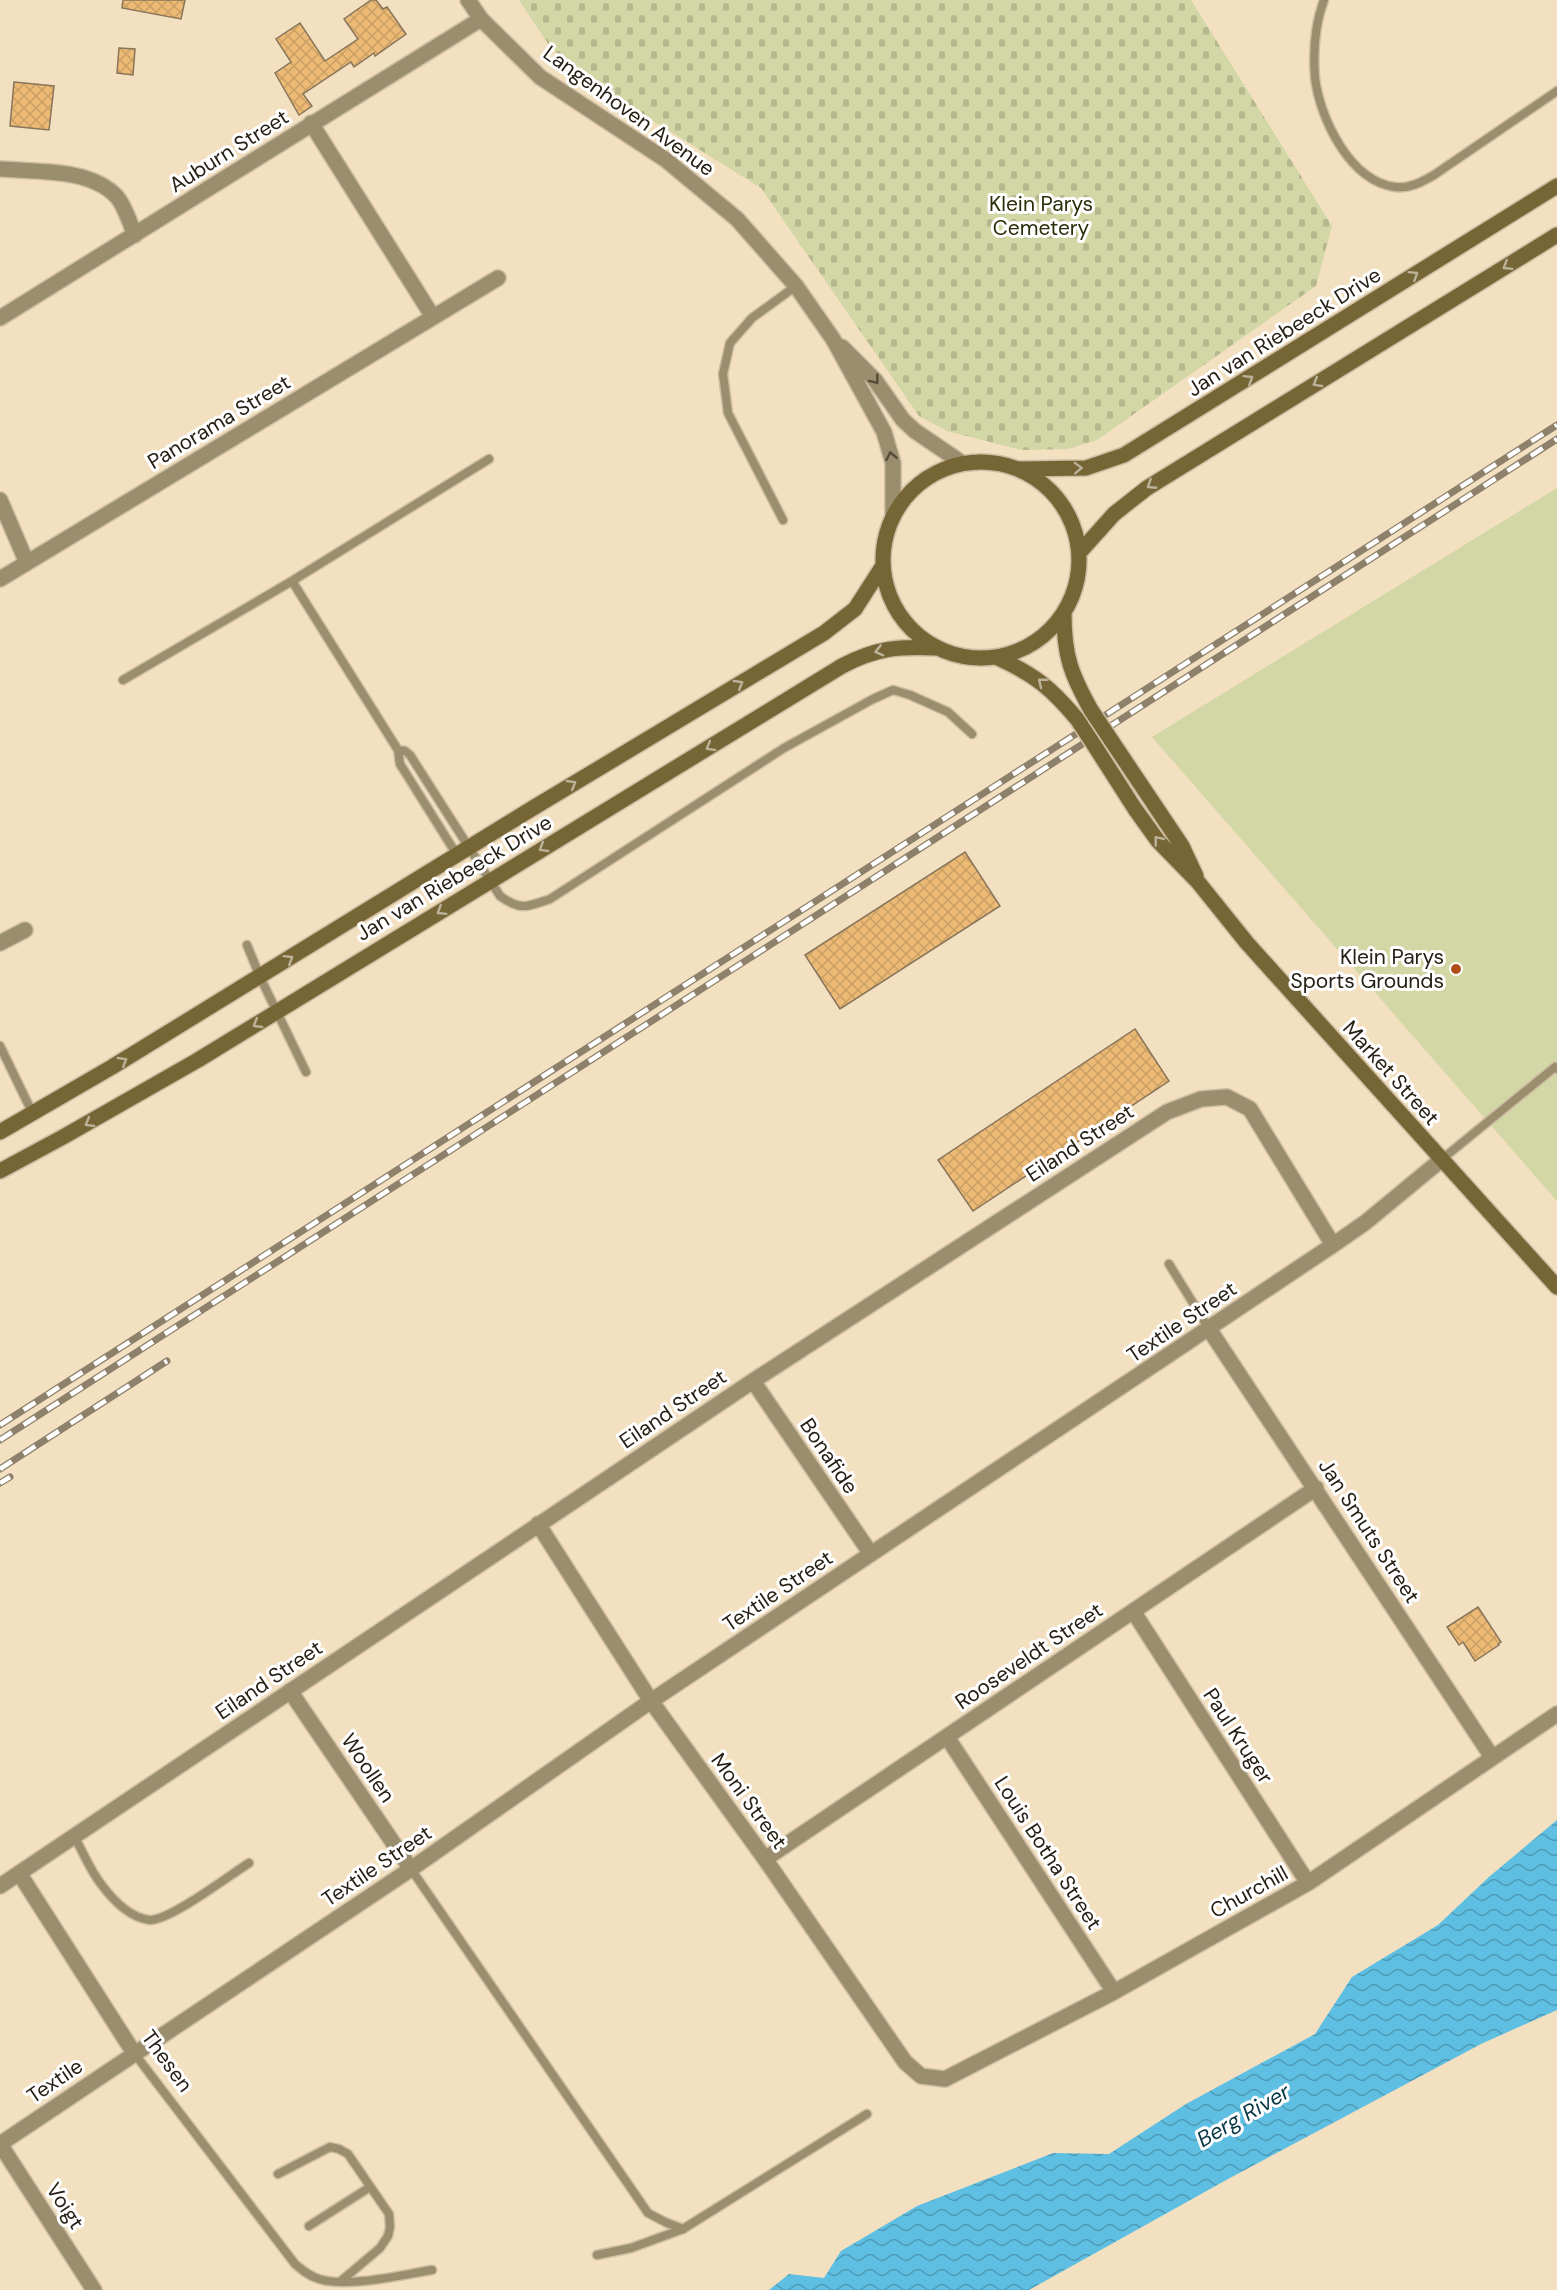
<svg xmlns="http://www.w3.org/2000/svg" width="1557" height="2290" font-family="'DM Sans',sans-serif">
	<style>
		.cemetery { fill: url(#cemetery-stones) }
		.park { fill: #d3d6a5 }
		.water { fill: url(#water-waves) }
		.building { fill: url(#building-cross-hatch); stroke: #88755b; stroke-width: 1.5 }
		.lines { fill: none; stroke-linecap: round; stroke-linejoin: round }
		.service-casing { stroke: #cdbda2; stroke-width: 11 }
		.minor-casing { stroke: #cdbda2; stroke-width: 18 }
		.tertiary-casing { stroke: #cdbda2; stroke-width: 18 }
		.secondary-casing { stroke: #cdbda2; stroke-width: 18 }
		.service { stroke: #9a8e6f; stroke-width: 8 }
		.minor { stroke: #9a8e6f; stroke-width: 15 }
		.tertiary { stroke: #9a8e6f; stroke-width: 15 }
		.secondary { stroke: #776635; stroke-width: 15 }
		.rail-casing { stroke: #8d816c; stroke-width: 7 }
		.rail { stroke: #fff; stroke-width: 4.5; stroke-dasharray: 14; stroke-linecap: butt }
		.secondary-bridge-casing { stroke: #cdbda2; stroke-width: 18; stroke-linecap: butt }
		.secondary-bridge { stroke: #776635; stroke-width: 15 }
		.oneway { stroke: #bbb29a }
		.oneway2 { stroke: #544c39 }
		.poi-dot { fill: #b04d14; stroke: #fff; stroke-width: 2 }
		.labels { text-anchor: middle; stroke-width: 6; stroke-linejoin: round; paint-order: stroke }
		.street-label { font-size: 21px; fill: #262015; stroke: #fff }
		.park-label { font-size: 21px; fill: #2c2d09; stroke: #fff }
		.poi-label { font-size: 21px; fill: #262015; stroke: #fff; text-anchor: end }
		.water-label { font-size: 22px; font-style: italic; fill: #083745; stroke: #fff }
	</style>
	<defs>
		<pattern id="cemetery-stones" width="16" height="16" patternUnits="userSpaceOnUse" patternTransform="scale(1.5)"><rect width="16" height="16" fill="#d3d6a5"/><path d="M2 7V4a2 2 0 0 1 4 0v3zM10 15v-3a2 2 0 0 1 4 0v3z" fill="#b5b78d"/></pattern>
		<pattern id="water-waves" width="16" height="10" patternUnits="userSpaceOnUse" patternTransform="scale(1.5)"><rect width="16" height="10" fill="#5ebfe2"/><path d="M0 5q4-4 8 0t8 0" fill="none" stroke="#4d9bb6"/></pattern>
		<pattern id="building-cross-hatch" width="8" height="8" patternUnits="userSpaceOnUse" patternTransform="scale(1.5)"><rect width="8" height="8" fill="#ecba75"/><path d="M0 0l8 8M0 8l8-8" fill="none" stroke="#caa064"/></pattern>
	</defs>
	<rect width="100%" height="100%" fill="#f2e0c1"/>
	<path class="cemetery" d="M 519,0 L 1191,0 L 1332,226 L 1316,286 L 1097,440 L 1068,449 L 1021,450 L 947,431 L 919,416 L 761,188 L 578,74 L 549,45 Z"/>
	<path class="park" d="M 1557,488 L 1557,1201 L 1152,737 Z"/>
	<path class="water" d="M 1557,1820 L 1557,2010 L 1481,2044 L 1228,2179 L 1029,2290 L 769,2290 L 789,2274 L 824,2278 L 841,2251 L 917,2206 L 1053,2153 L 1109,2154 L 1186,2104 L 1315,2034 L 1352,1977 L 1438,1925 L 1490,1876 Z"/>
	<path class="building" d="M 123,0 L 185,0 L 181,19 L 122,8 Z
		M 371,0 L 376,0 L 383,9 L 387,7 L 406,34 L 375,56 L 374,53 L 354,67 L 351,62 L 303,94 L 312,106 L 299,115 L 275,73 L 291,62 L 276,39 L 300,23 L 325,61 L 358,39 L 344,19 Z
		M 119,48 L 135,49 L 133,75 L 117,73 Z
		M 14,82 L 54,86 L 49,130 L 10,126 Z
		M 965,852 L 1000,906 L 840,1009 L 805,955 Z
		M 1135,1029 L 1169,1081 L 973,1211 L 938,1160 Z
		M 1478,1607 L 1501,1642 L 1498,1644 L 1499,1645 L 1475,1661 L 1463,1642 L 1459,1645 L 1447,1627 Z"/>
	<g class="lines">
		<defs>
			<path id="service" d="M 1324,0 C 1315,24 1313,52 1315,78 C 1320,119 1350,181 1395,187 C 1409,189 1422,182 1434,175 L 1557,91
				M 783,520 L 728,413 L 723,374 L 730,343 L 752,318 L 796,286
				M 292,581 L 398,750 L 400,764 L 457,855
				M 123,680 L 292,581 L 489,459
				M 398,750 L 405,751 L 410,755 L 500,896 C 521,911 526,907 550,899 L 784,748 L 873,699 L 893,690 L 910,695 L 948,712 L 972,734
				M 247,945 L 260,977 L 306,1072
				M 0,1046 L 33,1114
				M 1441,1160 L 1555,1067 L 1557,1069
				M 1169,1264 L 1209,1329
				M 74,1836 C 83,1852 90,1870 101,1884 C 112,1899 129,1917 149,1920 C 168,1922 230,1875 249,1863
				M 411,1869 L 648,2213 L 665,2222 L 683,2229
				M 134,2053 L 295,2264 C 302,2270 309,2276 319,2279 C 348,2288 401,2275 432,2270
				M 278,2174 L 330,2147 L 339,2149 L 348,2154 L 389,2214 L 390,2227 L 388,2236 L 380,2248 L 341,2281
				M 309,2226 L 370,2187
				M 597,2255 L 631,2248 L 683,2229 L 867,2114"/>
			<path id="minor" d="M 311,123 L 433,317
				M 0,169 C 36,172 91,168 117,197 C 125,206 130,224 135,235
				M 0,318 L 481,19
				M 0,500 L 27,563
				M 0,579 L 498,278
				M 0,943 L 25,930
				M 1209,1329 L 1492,1757
				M 753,1381 L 871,1554
				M 538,1524 L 651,1701 L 765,1859 L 905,2062 L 921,2076 L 945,2079 L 1114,1992 L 1308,1883 L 1557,1714
				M 1133,1611 L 1308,1883
				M 290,1691 L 411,1869
				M 947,1737 L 1114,1992
				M 765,1859 L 1316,1488
				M 19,1873 L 134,2053
				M 0,1886 L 753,1381 L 1167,1112 L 1201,1099 L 1227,1097 L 1250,1109 L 1333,1245
				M 0,2144 L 411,1869 L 651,1701 L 1333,1245 L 1366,1222 L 1441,1160
				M 0,2144 L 94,2290"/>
			<path id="tertiary" d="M 468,0 L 481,19 L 540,77 L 666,160 L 737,219 L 796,286 L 833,339 L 884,432 L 893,463 L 893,514
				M 842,347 L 875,380 L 903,420 L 915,431 L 962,463"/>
			<path id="secondary" d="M883 560a98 98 0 1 1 196 0a98 98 0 1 1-196 0Z
				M 1019,469 L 1086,468 L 1124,455 L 1557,186
				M 1079,553 L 1114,514 L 1147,488 L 1557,235
				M 1064,614 C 1064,656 1071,674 1091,710
				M 998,658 C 1035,675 1051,688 1077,719
				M 1111,740 L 1182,846 L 1196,876
				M 1096,748 L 1135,809 L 1158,841 L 1198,882 L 1247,943 L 1557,1287
				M 0,1132 L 112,1067 L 533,808 L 824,633 L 855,609 L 882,567
				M 0,1171 L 63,1137 L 198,1060 L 842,666 C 876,648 899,646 937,648"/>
		</defs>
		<use href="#service" class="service-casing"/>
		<use href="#minor" class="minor-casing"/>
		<use href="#tertiary" class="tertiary-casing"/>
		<use href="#secondary" class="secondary-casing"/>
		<use href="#service" class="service"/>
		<use href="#minor" class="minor"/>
		<use href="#tertiary" class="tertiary"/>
		<use href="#secondary" class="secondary"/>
		<defs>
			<path id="rail" d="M 0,1425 L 1557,425
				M 0,1440 L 1557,439
				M 0,1469 L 167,1361
				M 0,1483 L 10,1477"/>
		</defs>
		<use href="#rail" class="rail-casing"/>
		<use href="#rail" class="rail"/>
		<defs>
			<path id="secondary-bridge" d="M 1091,710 L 1111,740
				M 1077,719 L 1096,748"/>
		</defs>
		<use href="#secondary-bridge" class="secondary-bridge-casing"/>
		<use href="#secondary-bridge" class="secondary-bridge"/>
	</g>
	<defs><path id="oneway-chevron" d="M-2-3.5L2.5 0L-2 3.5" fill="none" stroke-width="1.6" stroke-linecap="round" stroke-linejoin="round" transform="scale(1.5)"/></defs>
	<g class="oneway">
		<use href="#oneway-chevron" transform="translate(1507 266) rotate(148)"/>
		<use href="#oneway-chevron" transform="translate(1414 275) rotate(-32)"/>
		<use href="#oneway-chevron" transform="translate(1249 379) rotate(-32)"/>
		<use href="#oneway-chevron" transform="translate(1317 383) rotate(149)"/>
		<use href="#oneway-chevron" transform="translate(1078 468) rotate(-2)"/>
		<use href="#oneway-chevron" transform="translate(1151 485) rotate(147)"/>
		<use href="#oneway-chevron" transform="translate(879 651) rotate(166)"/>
		<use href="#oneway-chevron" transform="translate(1042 682) rotate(-141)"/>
		<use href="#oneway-chevron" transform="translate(739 684) rotate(-31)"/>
		<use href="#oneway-chevron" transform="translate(710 747) rotate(149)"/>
		<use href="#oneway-chevron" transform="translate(572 784) rotate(-31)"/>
		<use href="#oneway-chevron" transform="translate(1158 840) rotate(-129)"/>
		<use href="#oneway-chevron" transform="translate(543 848) rotate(149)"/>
		<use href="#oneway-chevron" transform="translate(441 911) rotate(148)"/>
		<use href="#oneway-chevron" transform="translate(289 959) rotate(-32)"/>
		<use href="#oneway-chevron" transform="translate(257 1024) rotate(149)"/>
		<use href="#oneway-chevron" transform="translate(123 1061) rotate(-31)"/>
		<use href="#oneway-chevron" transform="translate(89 1123) rotate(150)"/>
	</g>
	<g class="oneway2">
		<use href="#oneway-chevron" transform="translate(875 380) rotate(52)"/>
		<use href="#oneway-chevron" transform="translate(891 456) rotate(-101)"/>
	</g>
	<circle class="poi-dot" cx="1456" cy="969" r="6"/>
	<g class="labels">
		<g class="street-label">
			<text transform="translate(629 111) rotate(36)" y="7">Langenhoven Avenue</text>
			<text transform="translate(229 151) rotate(-32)" y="7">Auburn Street</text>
			<text transform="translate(1284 332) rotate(-32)" y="7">Jan van Riebeeck Drive</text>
			<text transform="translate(219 422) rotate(-31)" y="7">Panorama Street</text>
			<text transform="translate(454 878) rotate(-31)" y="7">Jan van Riebeeck Drive</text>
			<text transform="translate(1391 1073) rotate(48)" y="7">Market Street</text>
			<text transform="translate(1080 1143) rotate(-33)" y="7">Eiland Street</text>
			<text transform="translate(1182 1322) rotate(-34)" y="7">Textile Street</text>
			<text transform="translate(673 1409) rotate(-34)" y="7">Eiland Street</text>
			<text transform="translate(829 1456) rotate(56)" y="7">Bonafide</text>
			<text transform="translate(1369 1531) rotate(57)" y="7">Jan Smuts Street</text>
			<text transform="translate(778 1591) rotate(-34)" y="7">Textile Street</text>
			<text transform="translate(1029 1656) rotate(-34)" y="7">Rooseveldt Street</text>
			<text transform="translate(269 1680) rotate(-34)" y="7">Eiland Street</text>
			<text transform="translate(1238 1736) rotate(57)" y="7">Paul Kruger</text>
			<text transform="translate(368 1768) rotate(56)" y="7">Woollen</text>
			<text transform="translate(749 1801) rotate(54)" y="7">Moni Street</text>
			<text transform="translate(1048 1853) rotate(57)" y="7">Louis Botha Street</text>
			<text transform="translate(377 1866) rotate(-34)" y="7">Textile Street</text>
			<text transform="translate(1249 1892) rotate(-29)" y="7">Churchill</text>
			<text transform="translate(167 2061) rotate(54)" y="7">Thesen</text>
			<text transform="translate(55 2081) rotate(-34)" y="7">Textile</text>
			<text transform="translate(65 2206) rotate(57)" y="7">Voigt</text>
		</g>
		<g class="park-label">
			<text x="1041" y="211">Klein Parys<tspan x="1041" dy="24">Cemetery</tspan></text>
		</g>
		<g class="poi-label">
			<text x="1444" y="964">Klein Parys<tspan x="1444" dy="24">Sports Grounds</tspan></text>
		</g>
		<g class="water-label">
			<text transform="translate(1243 2115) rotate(-30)" y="8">Berg River</text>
		</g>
	</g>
</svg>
